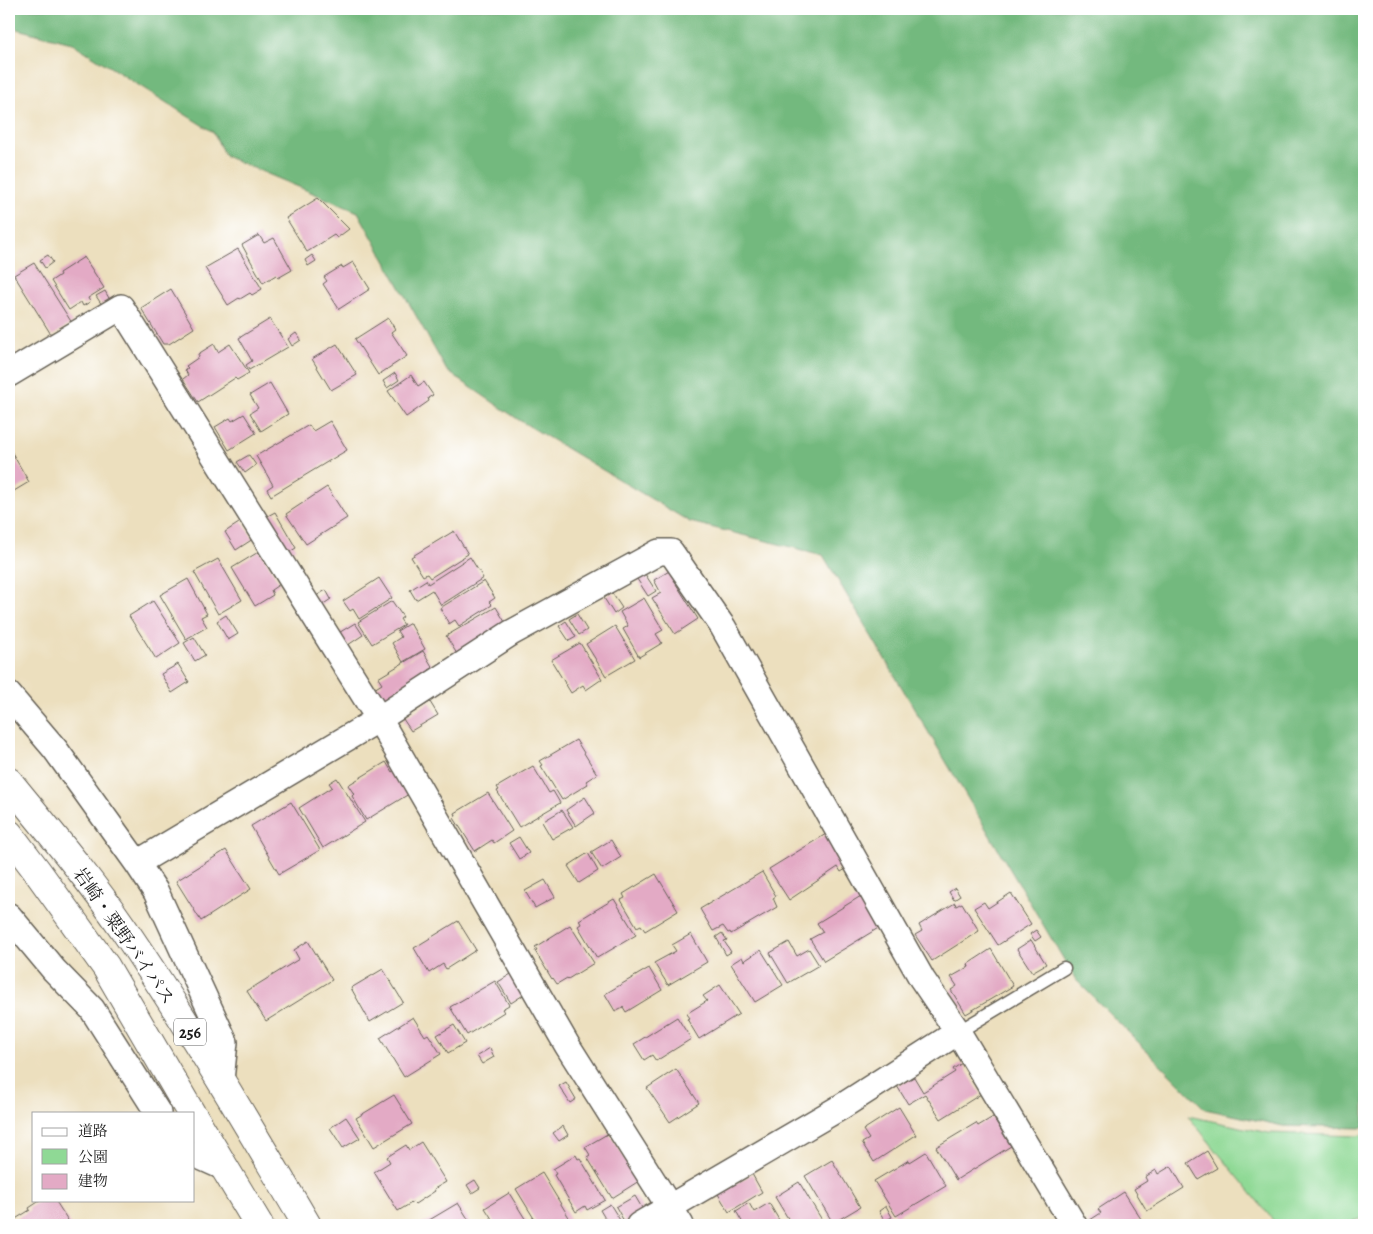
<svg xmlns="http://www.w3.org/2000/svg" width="1373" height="1234" font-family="Alegreya,'Noto Serif JP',serif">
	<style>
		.green { fill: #8fd995; stroke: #567a58 }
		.forest { fill: #73b97e; stroke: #486a4d }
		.building { fill: #e3aac5 }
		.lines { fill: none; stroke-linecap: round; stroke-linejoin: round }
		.lane-casing { stroke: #656055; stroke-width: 15 }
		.street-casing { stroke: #656055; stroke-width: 28 }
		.highway-casing { stroke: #656055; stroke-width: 30 }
		.lane { stroke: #fff; stroke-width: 12 }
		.street { stroke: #fff; stroke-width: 25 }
		.highway { stroke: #fff; stroke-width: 28 }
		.labels { text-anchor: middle; stroke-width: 4; stroke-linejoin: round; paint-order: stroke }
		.shield { fill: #fff; stroke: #606060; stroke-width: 1 }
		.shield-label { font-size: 16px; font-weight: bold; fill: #1c1c1c }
		.street-label { font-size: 18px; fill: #1c1c1c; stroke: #fff }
	</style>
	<rect width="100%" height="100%" fill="#fff"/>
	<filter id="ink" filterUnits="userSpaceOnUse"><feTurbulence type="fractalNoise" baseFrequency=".02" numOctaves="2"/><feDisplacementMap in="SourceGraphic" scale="10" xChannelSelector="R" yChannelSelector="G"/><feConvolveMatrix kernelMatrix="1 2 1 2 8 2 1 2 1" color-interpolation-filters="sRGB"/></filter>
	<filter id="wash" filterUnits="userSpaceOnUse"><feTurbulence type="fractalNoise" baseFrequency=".0096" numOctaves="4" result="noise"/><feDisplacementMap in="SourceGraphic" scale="20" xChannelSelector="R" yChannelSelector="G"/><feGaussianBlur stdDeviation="1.12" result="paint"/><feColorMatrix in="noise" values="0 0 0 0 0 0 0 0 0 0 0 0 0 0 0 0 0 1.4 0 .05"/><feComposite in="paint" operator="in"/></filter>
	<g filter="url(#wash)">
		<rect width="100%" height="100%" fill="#ecdfbe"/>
		<path class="green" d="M 1188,1116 L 1269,1133 L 1357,1136 L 1364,1134 L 1364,1218 L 1339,1225 L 1277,1225 Z"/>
		<path class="forest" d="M 9,9 L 1364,9 L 1364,1126 L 1360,1128 L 1283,1126 L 1205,1109 L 1076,980 L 823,555 L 690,522 L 519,420 L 447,371 L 358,212 L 225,156 L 213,132 L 72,43 L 17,29 L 9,23 Z"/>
		<g id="blocks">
			<path class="building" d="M 318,198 L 349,229 L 337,238 L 334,235 L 307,252 L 286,218 Z
				M 259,235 L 264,243 L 274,238 L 292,270 L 278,278 L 276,275 L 263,283 L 242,245 Z
				M 238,249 L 262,289 L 252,295 L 250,293 L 240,299 L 239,298 L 228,305 L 205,268 Z
				M 48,255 L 53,262 L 45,268 L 40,260 Z
				M 312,255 L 316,261 L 308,266 L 305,260 Z
				M 84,257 L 104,288 L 88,298 L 90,302 L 83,306 L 81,302 L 69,310 L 51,281 L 60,275 L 59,273 Z
				M 353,262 L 370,289 L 339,309 L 323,284 L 327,281 L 324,277 L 342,266 L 343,268 Z
				M 34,263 L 72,323 L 52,336 L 14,275 Z
				M 171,289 L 194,328 L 169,344 L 163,344 L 141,308 Z
				M 105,291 L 110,300 L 102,305 L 96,296 Z
				M 388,318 L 395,329 L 391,332 L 407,356 L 378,375 L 355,339 Z
				M 270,319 L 288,347 L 249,370 L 246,365 L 252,361 L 239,338 Z
				M 296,333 L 301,340 L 292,346 L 288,339 Z
				M 214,344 L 218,352 L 230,344 L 249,373 L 237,380 L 235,378 L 198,402 L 183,379 L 188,375 L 185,370 L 188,368 L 186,366 L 199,357 L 198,354 Z
				M 337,344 L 357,375 L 331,390 L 312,359 Z
				M 395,373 L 399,380 L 387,388 L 383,381 Z
				M 411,375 L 418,386 L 424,382 L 433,395 L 428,398 L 429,401 L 406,417 L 388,391 Z
				M 270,383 L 288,414 L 261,431 L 250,413 L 258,408 L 250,395 Z
				M 244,414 L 256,433 L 229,450 L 215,427 L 230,418 L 232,421 Z
				M 330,421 L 347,450 L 271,496 L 267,489 L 273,485 L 256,456 L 309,425 L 313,431 Z
				M 11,451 L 29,482 L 9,494 L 9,452 Z
				M 249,455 L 256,465 L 245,473 L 237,462 Z
				M 327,487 L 347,518 L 306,544 L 286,514 Z
				M 275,512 L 296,548 L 286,554 L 264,518 Z
				M 242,521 L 253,539 L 236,550 L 225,532 Z
				M 454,531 L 468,554 L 430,578 L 427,574 L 423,576 L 411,557 Z
				M 260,551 L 280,584 L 271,590 L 273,595 L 255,606 L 232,568 Z
				M 470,557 L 483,578 L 441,605 L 432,590 L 416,600 L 410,590 L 426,580 L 428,584 Z
				M 218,559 L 242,600 L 218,614 L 194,572 Z
				M 671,570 L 679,582 L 676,584 L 698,619 L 675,634 L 652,598 L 661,593 L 654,580 Z
				M 645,574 L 656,591 L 648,596 L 637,579 Z
				M 379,578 L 392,598 L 359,619 L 353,609 L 350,611 L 343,601 Z
				M 188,579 L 207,614 L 201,617 L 207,627 L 186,639 L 160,595 Z
				M 484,581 L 495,598 L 489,602 L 492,605 L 459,626 L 455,620 L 449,624 L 440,608 Z
				M 326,590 L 331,599 L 319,607 L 313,598 Z
				M 612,593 L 622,608 L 614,614 L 604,598 Z
				M 644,598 L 663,630 L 656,634 L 662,643 L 639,657 L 623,629 L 628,626 L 620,612 Z
				M 153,601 L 180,643 L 156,659 L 129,616 Z
				M 392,601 L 403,617 L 400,619 L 404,625 L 372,644 L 358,622 Z
				M 496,607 L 508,627 L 457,654 L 446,636 Z
				M 577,614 L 587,630 L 579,635 L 569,619 Z
				M 226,615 L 238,634 L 228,640 L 217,621 Z
				M 566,621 L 576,637 L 569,641 L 559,626 Z
				M 355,623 L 363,635 L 345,647 L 337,634 Z
				M 410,623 L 425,649 L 403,662 L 392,643 L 401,637 L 397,631 Z
				M 615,626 L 635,659 L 606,676 L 586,644 Z
				M 194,637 L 205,655 L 195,661 L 184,643 Z
				M 580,643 L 602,679 L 586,690 L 583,685 L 571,693 L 551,660 Z
				M 423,651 L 433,668 L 429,670 L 432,675 L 383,704 L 374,689 L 382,684 L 378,678 Z
				M 178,664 L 189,682 L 172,693 L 161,674 Z
				M 430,702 L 438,715 L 411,731 L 403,719 Z
				M 576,740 L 597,774 L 586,781 L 588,784 L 562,800 L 541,766 L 543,765 L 540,761 Z
				M 386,762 L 392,772 L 395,770 L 409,794 L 366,820 L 352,796 L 354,794 L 348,785 Z
				M 533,766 L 549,793 L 553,791 L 560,803 L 519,827 L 497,791 L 499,790 L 497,787 Z
				M 337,778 L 365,822 L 323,848 L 299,808 L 332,787 L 329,783 Z
				M 488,793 L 512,831 L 494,843 L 492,840 L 475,851 L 454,818 L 456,816 L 455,813 Z
				M 585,797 L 595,813 L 576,826 L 566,810 Z
				M 291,802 L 320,850 L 279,874 L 251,826 Z
				M 562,810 L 573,827 L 552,839 L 542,822 Z
				M 826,834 L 846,869 L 841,872 L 838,867 L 789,900 L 769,869 Z
				M 519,837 L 529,853 L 519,859 L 509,843 Z
				M 611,840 L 621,857 L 602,869 L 591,852 Z
				M 226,850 L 251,889 L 201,921 L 176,881 Z
				M 588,853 L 598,871 L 579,883 L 568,866 Z
				M 762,872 L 776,896 L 773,898 L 777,907 L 731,934 L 730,932 L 728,933 L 723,926 L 713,931 L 700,909 Z
				M 656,874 L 678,911 L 645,931 L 641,925 L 637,927 L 621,900 L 625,898 L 623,894 Z
				M 545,880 L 555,897 L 535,908 L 525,891 Z
				M 955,888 L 960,896 L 954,900 L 949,892 Z
				M 1011,893 L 1031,924 L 998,945 L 974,908 L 984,902 L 988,908 Z
				M 861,896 L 880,927 L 824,961 L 810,939 L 823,932 L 817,923 Z
				M 614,899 L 636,935 L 597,958 L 578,926 L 581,924 L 579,920 Z
				M 955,903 L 956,906 L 962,903 L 979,931 L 932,961 L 915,935 L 922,931 L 919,925 Z
				M 458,921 L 476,950 L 446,969 L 443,964 L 429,973 L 414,948 Z
				M 570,925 L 594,963 L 568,979 L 567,978 L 557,984 L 553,978 L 552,979 L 535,951 L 537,950 L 535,947 Z
				M 1036,930 L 1041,937 L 1035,941 L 1030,934 Z
				M 722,933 L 727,940 L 724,941 L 731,952 L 726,955 L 716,937 Z
				M 691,934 L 707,962 L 668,985 L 654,963 L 676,951 L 672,945 Z
				M 1031,940 L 1046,964 L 1032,972 L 1017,949 Z
				M 308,941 L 332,980 L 266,1021 L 247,991 L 299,959 L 294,950 Z
				M 789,942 L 797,956 L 809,949 L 819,965 L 788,983 L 770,953 Z
				M 991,949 L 1013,986 L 966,1014 L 951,990 L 957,986 L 951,977 L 969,967 L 968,964 Z
				M 761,950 L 783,985 L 755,1002 L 731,964 L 742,957 L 744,961 Z
				M 649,968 L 662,990 L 626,1012 L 623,1007 L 615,1011 L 605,994 Z
				M 383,969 L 403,1002 L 370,1022 L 351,988 Z
				M 516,971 L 528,992 L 511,1003 L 498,982 Z
				M 495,981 L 509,1005 L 502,1009 L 504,1012 L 467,1035 L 450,1007 Z
				M 720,985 L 739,1014 L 699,1039 L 687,1019 L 689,1018 L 686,1014 L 707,1001 L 703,996 Z
				M 413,1017 L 425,1036 L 428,1034 L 441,1054 L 404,1077 L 380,1038 Z
				M 677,1017 L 691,1039 L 656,1061 L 652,1055 L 644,1060 L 634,1044 Z
				M 454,1025 L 465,1043 L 448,1053 L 437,1035 Z
				M 490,1048 L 494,1057 L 482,1064 L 477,1056 Z
				M 962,1063 L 981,1094 L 941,1119 L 925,1094 L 908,1104 L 897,1086 L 914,1077 L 923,1092 L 955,1072 L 953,1069 Z
				M 676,1069 L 699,1103 L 670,1122 L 647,1088 Z
				M 566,1082 L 576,1099 L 570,1103 L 559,1086 Z
				M 394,1095 L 412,1124 L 374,1147 L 356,1118 Z
				M 899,1107 L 916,1135 L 874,1162 L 862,1143 L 869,1139 L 863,1130 Z
				M 346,1117 L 360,1138 L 343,1148 L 330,1128 Z
				M 993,1117 L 1011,1146 L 956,1180 L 936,1147 L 976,1123 L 978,1126 Z
				M 563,1126 L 568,1135 L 559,1141 L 553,1133 Z
				M 609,1133 L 639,1181 L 612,1198 L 587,1157 L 590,1155 L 585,1147 Z
				M 421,1142 L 446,1182 L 434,1189 L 435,1191 L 415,1204 L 413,1202 L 398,1211 L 374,1172 L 390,1162 L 387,1157 L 406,1145 L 409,1150 Z
				M 1207,1151 L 1217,1168 L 1198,1179 L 1188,1163 Z
				M 926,1152 L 946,1186 L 896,1216 L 874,1181 L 909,1160 L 910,1162 Z
				M 576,1155 L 578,1159 L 580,1158 L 605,1200 L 587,1210 L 585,1206 L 576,1212 L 554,1175 L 556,1174 L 553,1169 Z
				M 832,1160 L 860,1207 L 833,1223 L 805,1176 Z
				M 1171,1166 L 1184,1188 L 1147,1211 L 1134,1189 L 1147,1181 L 1145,1177 L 1156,1170 L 1158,1174 Z
				M 542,1173 L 570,1219 L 561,1225 L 538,1225 L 516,1189 Z
				M 752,1174 L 762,1192 L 729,1212 L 718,1194 Z
				M 475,1180 L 480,1188 L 472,1193 L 467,1185 Z
				M 799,1182 L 825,1225 L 792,1225 L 775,1197 Z
				M 1124,1192 L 1141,1219 L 1131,1225 L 1089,1225 L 1087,1222 L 1101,1213 L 1098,1209 Z
				M 509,1193 L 529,1225 L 496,1225 L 485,1208 Z
				M 635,1196 L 645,1213 L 625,1223 L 616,1207 Z
				M 41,1200 L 55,1200 L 71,1225 L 9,1225 L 9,1223 L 30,1210 L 29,1208 Z
				M 458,1203 L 472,1225 L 421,1225 Z
				M 749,1203 L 754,1212 L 769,1203 L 782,1225 L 744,1225 L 736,1211 Z
				M 610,1204 L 623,1225 L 609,1225 L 600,1210 Z
				M 886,1206 L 892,1217 L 885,1221 L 879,1211 Z"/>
		</g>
	</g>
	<g filter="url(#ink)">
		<use href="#blocks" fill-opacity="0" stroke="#656055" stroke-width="1"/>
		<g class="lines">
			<defs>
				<path id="lane" d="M 958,1032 L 1064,968"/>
				<path id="street" d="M 9,374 L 121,307 L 379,719 L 567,1045 L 681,1225
					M 9,695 L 55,749 L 137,863 L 156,892 L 225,1042 L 221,1080
					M 137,863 L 379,719 L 511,633 L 659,552 L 671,552 L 723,627 L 922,979 L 958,1032 L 1074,1225
					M 9,916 L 54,970 L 92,1009 L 158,1113
					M 194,1154 L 223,1167
					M 639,1225 L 841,1107 L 958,1032"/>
				<path id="highway" d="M 9,782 C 48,830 88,877 123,928 C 189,1025 248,1125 307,1225
					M 9,834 L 37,871 L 106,967 L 191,1113
					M 194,1117 L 259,1225"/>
			</defs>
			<use href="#lane" class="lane-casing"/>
			<use href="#street" class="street-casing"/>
			<use href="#highway" class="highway-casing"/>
			<use href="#lane" class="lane"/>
			<use href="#street" class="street"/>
			<use href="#highway" class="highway"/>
		</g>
	</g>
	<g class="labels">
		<rect class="shield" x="174" y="1018.5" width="32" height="27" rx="4"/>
		<g class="shield-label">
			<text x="190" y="1038">256</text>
		</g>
		<g class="street-label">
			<text transform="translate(124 936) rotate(55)" y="6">岩崎・粟野バイパス</text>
		</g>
	</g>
	<rect width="1373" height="1234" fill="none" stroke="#fff" stroke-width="30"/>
	<rect x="32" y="1112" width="162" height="90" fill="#ffffff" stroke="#a4a4a4"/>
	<rect x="42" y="1128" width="25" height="8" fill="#ffffff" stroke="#a4a4a4"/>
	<text x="78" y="1136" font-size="15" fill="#1c1c1c">道路</text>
	<rect x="42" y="1149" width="25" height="15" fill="#8fd995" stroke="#a4a4a4"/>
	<text x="78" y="1162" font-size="15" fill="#1c1c1c">公園</text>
	<rect x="42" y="1174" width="25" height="15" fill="#e3aac5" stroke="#a4a4a4"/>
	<text x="78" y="1186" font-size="15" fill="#1c1c1c">建物</text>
</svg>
